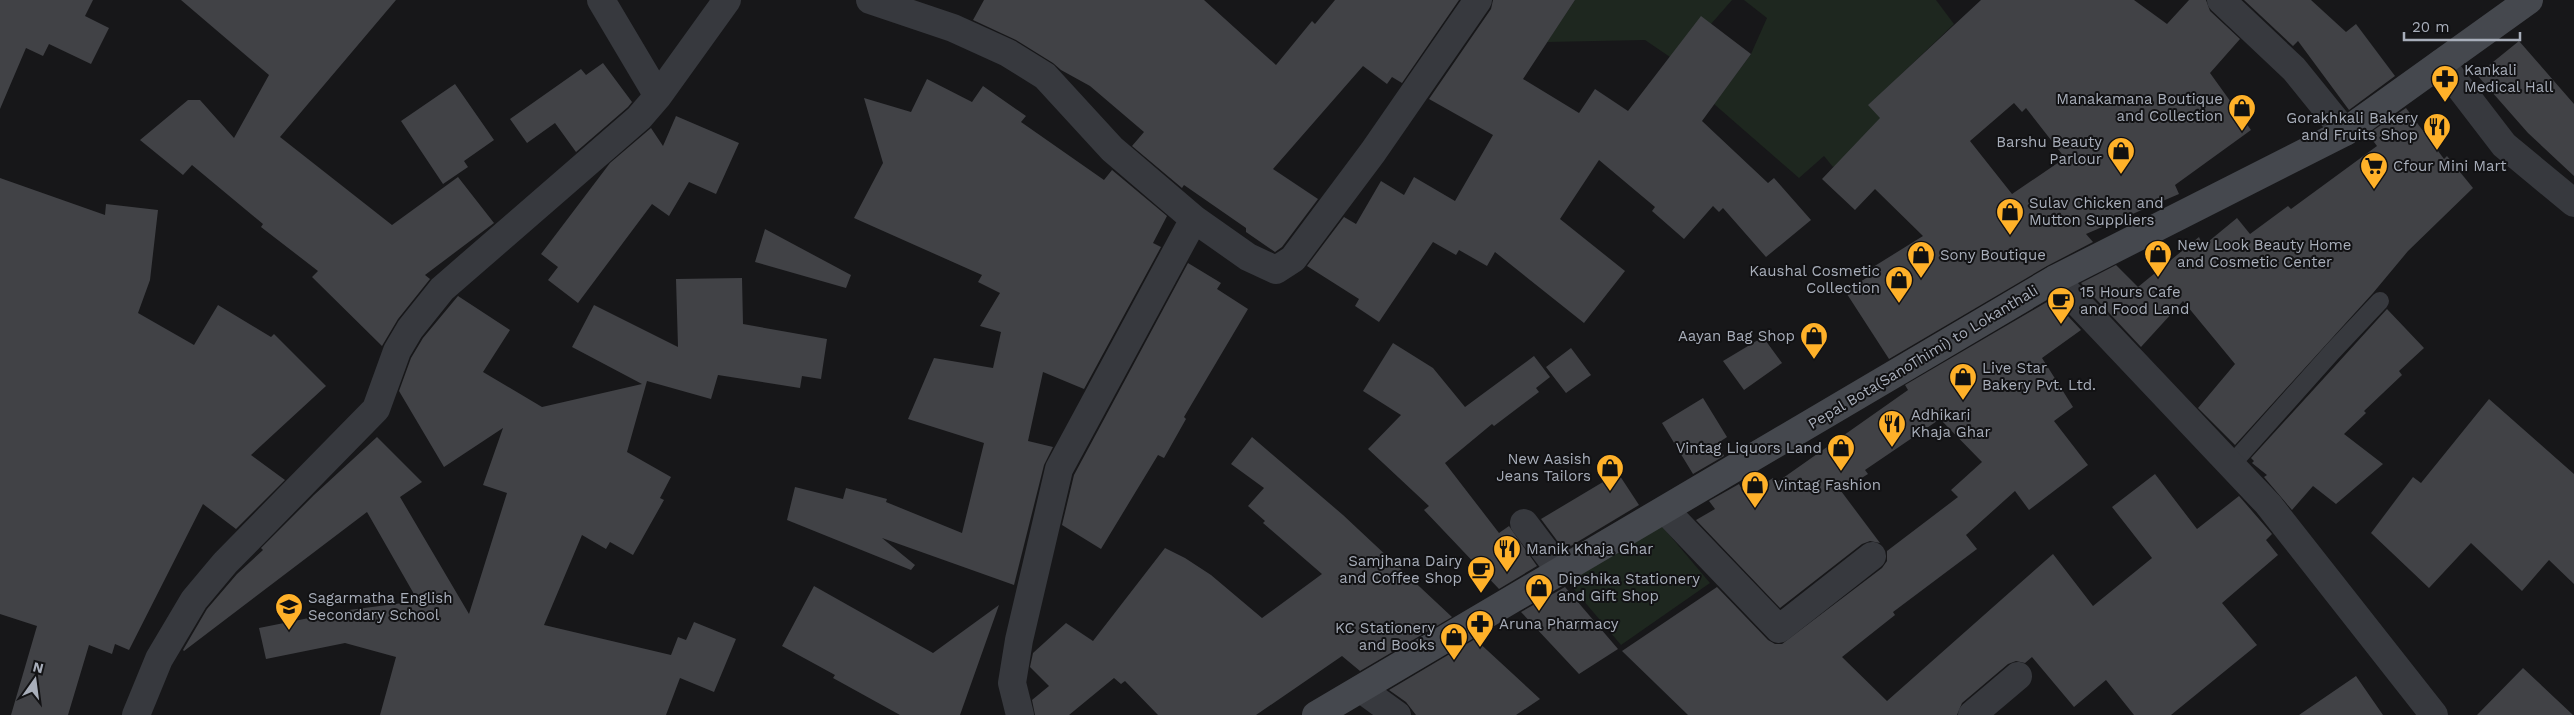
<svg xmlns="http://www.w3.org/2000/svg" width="2574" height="715" font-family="'Work Sans',sans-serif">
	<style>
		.green { fill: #1e271f }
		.building { fill: #414246; fill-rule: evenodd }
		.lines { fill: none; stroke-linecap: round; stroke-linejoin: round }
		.lane { stroke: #37393e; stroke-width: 18 }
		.street { stroke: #37393e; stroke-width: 28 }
		.secondary { stroke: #45484e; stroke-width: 28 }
		.labels { text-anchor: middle; stroke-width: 4; stroke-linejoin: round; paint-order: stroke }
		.poi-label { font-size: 15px; fill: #a8aeba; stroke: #121214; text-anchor: start }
		.street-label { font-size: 15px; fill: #a8aeba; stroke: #121214 }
	</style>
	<rect width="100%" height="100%" fill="#171719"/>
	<path class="green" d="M 1575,0 L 1732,0 L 1711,24 L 1670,57 L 1645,40 L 1547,42 Z
		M 1744,0 L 1936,0 L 1954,24 L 1869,105 L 1897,136 L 1833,167 L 1824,156 L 1799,178 L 1714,104 L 1751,54 L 1767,18 Z
		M 1661,525 L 1710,583 L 1621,645 L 1567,581 Z"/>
	<path class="building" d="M 0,0 L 93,0 L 85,16 L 109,28 L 91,64 L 49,44 L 43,56 L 26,48 L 0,109 Z
		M 181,0 L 396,0 L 280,137 L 392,225 L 458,177 L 494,223 L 425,275 L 430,279 L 398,319 L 382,346 L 312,277 L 318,271 L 261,227 L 263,224 L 192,165 L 183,175 L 140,140 L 188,100 L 200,100 L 234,138 L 269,75 Z
		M 984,0 L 1204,0 L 1276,65 L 1312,21 L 1315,24 L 1335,0 L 1459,0 L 1402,83 L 1392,77 L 1387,84 L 1363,66 L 1273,169 L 1318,199 L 1282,247 L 1275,252 L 1246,232 L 1246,228 L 1184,185 L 1182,188 L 1132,146 L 1144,132 L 1090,86 L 1061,70 L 1053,63 L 1016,40 L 973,20 Z
		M 1493,0 L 1575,0 L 1523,79 L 1579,113 L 1595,89 L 1628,111 L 1701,16 L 1751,54 L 1702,121 L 1768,183 L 1774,178 L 1811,220 L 1766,257 L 1723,208 L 1719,212 L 1713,206 L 1684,239 L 1652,211 L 1655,207 L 1599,160 L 1560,219 L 1625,271 L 1584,323 L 1495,252 L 1487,266 L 1459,250 L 1456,255 L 1433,242 L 1379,322 L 1355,306 L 1359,299 L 1307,266 L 1344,217 L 1356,224 L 1381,181 L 1404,195 L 1414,177 L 1455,201 L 1493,135 L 1429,99 L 1491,9 Z
		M 1981,0 L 2134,0 L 2167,24 L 2189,0 L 2206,0 L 2210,11 L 2240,39 L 2210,73 L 2251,130 L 2175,185 L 2179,194 L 2086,234 L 2093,242 L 2047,266 L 1889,359 L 1845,291 L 1868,277 L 1865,272 L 1923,236 L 1875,189 L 1855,210 L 1822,179 L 1880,118 L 1868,105 ZM 2014,103 L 2022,112 L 2026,108 L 2065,158 L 2012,194 L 1970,141 Z
		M 2244,0 L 2311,0 L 2346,32 L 2356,24 L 2395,76 L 2349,110 L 2298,41 L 2293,46 Z
		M 2519,41 L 2574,104 L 2574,176 L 2528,133 L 2477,75 Z
		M 603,63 L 632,102 L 628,107 L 576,152 L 555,123 L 527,143 L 510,119 L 581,69 L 586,75 Z
		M 927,79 L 972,102 L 983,86 L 1026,116 L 1021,122 L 1104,180 L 1112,170 L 1167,216 L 1153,243 L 1161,247 L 1084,389 L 1043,372 L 1028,441 L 1053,447 L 1044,465 L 1014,585 L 882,538 L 915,565 L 911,570 L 787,520 L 795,487 L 843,499 L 846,488 L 887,499 L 886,502 L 962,533 L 984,443 L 908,419 L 934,358 L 993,368 L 1001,332 L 980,326 L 1000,293 L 978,282 L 982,275 L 854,218 L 883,163 L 864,98 L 911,112 Z
		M 455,84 L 494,140 L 464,161 L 468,167 L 443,184 L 401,121 Z
		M 2406,108 L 2444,159 L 2447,156 L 2473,188 L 2408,251 L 2373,293 L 2235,445 L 2198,408 L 2235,364 L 2183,301 L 2141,347 L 2081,283 L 2116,265 L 2138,287 L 2199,237 L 2203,246 L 2237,218 L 2250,234 L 2288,206 L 2291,209 L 2377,146 L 2368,134 Z
		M 676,116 L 739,143 L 716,194 L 689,182 L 669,216 L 652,204 L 578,303 L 548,280 L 558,267 L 541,254 L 610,163 L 651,128 L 663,146 Z
		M 0,178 L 105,215 L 106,204 L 158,210 L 150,280 L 138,313 L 194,345 L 218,305 L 271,337 L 274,334 L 326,386 L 251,455 L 285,480 L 236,529 L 203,504 L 129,650 L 115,644 L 112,654 L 89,645 L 68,715 L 11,715 L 37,626 L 0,614 Z
		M 765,229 L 851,275 L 846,288 L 755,262 Z
		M 1188,263 L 1221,283 L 1217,289 L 1248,309 L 1184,417 L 1186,419 L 1164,458 L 1158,455 L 1101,549 L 1062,525 L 1074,475 Z
		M 742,278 L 743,324 L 827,339 L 821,379 L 802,376 L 800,388 L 718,375 L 711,399 L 647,381 L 627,452 L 671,477 L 660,498 L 664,500 L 633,555 L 610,542 L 606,549 L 582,535 L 544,625 L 671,655 L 678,637 L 686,640 L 694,622 L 736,639 L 714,692 L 680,678 L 666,715 L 380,715 L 396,657 L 345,643 L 266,659 L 259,628 L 349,610 L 418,601 L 367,512 L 184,651 L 183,650 L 207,609 L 237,574 L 263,550 L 261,548 L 314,495 L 377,437 L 422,482 L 400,497 L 469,614 L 507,493 L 483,485 L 503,428 L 444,467 L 399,391 L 411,358 L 423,338 L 458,296 L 510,330 L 483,372 L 542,407 L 642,384 L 572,347 L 594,305 L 678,347 L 676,279 Z
		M 2052,299 L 2081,330 L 2042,358 L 2073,407 L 2054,421 L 2088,465 L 2029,510 L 2015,491 L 1966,535 L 1977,549 L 1893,612 L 1895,615 L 1842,657 L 1887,701 L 2053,554 L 2093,606 L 2152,558 L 2112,507 L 2155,474 L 2197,529 L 2239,496 L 2272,534 L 2266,540 L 2278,555 L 2222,603 L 2257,645 L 2171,715 L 2134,715 L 2106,680 L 2074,707 L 2032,657 L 2025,663 L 2016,661 L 2008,664 L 1962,703 L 1957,715 L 1688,715 L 1622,651 L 1717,587 L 1768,640 L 1775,644 L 1782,644 L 1882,568 L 1887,561 L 1887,551 L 1958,497 L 1951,490 L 1982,462 L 1940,419 L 1865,470 L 1868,474 L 1841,491 L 1880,543 L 1870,541 L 1862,544 L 1780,608 L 1696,520 L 1715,509 L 1709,501 L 1739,484 L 1745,495 L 1773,478 L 1776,483 L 1908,390 L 1905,385 Z
		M 2387,309 L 2424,348 L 2399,371 L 2402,375 L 2364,411 L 2366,413 L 2344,434 L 2383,464 L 2336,504 L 2313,486 L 2292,510 L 2264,477 L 2267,475 L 2252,463 L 2254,461 L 2251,458 Z
		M 1763,337 L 1782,363 L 1744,390 L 1723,361 Z
		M 1393,343 L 1433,368 L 1465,407 L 1534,356 L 1550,377 L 1536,388 L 1539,392 L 1494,426 L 1492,424 L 1445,463 L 1499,533 L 1509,526 L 1537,566 L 1499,589 L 1424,510 L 1429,506 L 1368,449 L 1401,415 L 1363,391 Z
		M 1571,348 L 1591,375 L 1566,393 L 1546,367 Z
		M 1703,398 L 1727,437 L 1718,443 L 1724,456 L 1693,474 L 1662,423 Z
		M 2489,399 L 2574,474 L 2574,584 L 2549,560 L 2522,591 L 2471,543 L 2429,588 L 2371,533 L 2413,477 L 2421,483 Z
		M 1252,437 L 1343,515 L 1452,617 L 1360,671 L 1342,656 L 1256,715 L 1158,715 L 1125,681 L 1121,684 L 1114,678 L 1069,715 L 1035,715 L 1032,700 L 1049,686 L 1030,667 L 1033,653 L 1066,623 L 1093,641 L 1165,548 L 1185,558 L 1211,575 L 1262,618 L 1322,574 L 1263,523 L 1265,521 L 1248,506 L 1264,488 L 1231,464 Z
		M 1618,473 L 1639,505 L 1564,550 L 1541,519 Z
		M 814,586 L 933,653 L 999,605 L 960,715 L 900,715 L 833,678 L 835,675 L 782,646 Z
		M 1565,587 L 1618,649 L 1579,674 L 1521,612 Z
		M 1475,639 L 1540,699 L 1516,715 L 1416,715 L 1406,702 L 1389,690 Z
		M 2523,668 L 2573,715 L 2477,715 Z
		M 2356,676 L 2383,715 L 2299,715 Z"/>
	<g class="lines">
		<path class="lane" d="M 2231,465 L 2332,352 L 2380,301"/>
		<path class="street" d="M 601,0 L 658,96
			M 870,0 L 953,28 L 1008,53 L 1045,76 L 1112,149 L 1194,219 L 1248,257 L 1276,270 L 1293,259 L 1373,152 L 1478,0
			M 2221,0 L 2294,69 L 2345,132
			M 2441,63 L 2504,145 L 2574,203
			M 2055,279 L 2268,504 L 2434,715
			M 1665,510 L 1779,629 L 1872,556
			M 1524,523 L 1561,572
			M 1361,689 L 1397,715
			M 136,715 L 159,659 L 194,600 L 225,563 L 376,409 L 397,351 L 410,329 L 442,289 L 639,118 L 658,96 L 727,0
			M 1020,715 L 1012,683 L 1019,640 L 1059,469 L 1194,219
			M 1972,715 L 2018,676"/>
		<path class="secondary" d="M 1316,715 L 2055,279 L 2345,132 L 2529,0"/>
	</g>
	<defs>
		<symbol id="pharmacy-pin" viewBox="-11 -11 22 30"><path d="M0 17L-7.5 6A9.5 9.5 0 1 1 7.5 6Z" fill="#ffb129" stroke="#121214"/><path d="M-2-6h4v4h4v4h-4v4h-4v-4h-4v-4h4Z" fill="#111"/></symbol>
		<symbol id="shop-pin" viewBox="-11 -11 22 30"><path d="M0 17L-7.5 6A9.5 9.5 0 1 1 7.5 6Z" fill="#ffb129" stroke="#121214"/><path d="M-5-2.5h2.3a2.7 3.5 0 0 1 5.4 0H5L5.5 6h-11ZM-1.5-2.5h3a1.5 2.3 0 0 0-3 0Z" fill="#111"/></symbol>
		<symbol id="restaurant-pin" viewBox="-11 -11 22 30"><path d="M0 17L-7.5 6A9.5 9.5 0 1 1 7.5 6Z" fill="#ffb129" stroke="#121214"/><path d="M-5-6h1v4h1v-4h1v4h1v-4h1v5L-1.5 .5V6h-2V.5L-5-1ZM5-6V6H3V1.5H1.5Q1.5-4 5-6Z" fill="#111"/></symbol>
		<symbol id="supermarket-pin" viewBox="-11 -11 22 30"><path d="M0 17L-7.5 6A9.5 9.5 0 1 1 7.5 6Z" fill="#ffb129" stroke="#121214"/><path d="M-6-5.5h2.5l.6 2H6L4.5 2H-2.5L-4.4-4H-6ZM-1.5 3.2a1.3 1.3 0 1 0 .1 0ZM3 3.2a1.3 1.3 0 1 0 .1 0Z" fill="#111"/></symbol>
		<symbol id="cafe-pin" viewBox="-11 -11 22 30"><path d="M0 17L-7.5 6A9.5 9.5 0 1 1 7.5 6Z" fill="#ffb129" stroke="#121214"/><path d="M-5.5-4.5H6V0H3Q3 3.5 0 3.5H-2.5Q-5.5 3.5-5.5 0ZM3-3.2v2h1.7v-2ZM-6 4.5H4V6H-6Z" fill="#111"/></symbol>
		<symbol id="school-pin" viewBox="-11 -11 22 30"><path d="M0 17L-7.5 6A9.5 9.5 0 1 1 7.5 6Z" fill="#ffb129" stroke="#121214"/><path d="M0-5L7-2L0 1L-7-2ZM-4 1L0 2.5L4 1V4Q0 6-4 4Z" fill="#111"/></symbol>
	</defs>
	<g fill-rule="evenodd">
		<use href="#pharmacy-pin" x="2429" y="63" width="32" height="43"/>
		<use href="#shop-pin" x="2226" y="92" width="32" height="43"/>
		<use href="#restaurant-pin" x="2421" y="111" width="32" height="43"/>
		<use href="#shop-pin" x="2105" y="135" width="32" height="43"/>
		<use href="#supermarket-pin" x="2358" y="150" width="32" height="43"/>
		<use href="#shop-pin" x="1994" y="196" width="32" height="43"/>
		<use href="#shop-pin" x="2142" y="238" width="32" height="43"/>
		<use href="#shop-pin" x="1905" y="239" width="32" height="43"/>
		<use href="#shop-pin" x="1883" y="264" width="32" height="43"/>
		<use href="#cafe-pin" x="2045" y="285" width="32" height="43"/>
		<use href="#shop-pin" x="1798" y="320" width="32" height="43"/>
		<use href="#shop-pin" x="1947" y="361" width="32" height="43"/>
		<use href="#restaurant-pin" x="1876" y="408" width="32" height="43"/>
		<use href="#shop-pin" x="1825" y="432" width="32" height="43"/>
		<use href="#shop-pin" x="1594" y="452" width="32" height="43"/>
		<use href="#shop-pin" x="1739" y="469" width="32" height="43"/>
		<use href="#restaurant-pin" x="1491" y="533" width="32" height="43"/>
		<use href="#cafe-pin" x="1465" y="554" width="32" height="43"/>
		<use href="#shop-pin" x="1523" y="572" width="32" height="43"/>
		<use href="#school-pin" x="273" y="591" width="32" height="43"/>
		<use href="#pharmacy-pin" x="1464" y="608" width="32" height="43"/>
		<use href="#shop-pin" x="1438" y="621" width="32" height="43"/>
	</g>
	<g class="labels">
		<g class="poi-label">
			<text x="2464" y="75">Kankali<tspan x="2464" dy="17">Medical Hall</tspan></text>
			<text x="2223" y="104" text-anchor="end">Manakamana Boutique<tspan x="2223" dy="17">and Collection</tspan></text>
			<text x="2418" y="123" text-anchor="end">Gorakhkali Bakery<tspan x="2418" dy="17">and Fruits Shop</tspan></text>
			<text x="2102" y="147" text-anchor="end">Barshu Beauty<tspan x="2102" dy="17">Parlour</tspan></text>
			<text x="2393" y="171">Cfour Mini Mart</text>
			<text x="2029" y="208">Sulav Chicken and<tspan x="2029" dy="17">Mutton Suppliers</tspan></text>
			<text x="2177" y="250">New Look Beauty Home<tspan x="2177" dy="17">and Cosmetic Center</tspan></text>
			<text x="1940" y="260">Sony Boutique</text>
			<text x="1880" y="276" text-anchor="end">Kaushal Cosmetic<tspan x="1880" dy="17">Collection</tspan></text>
			<text x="2080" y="297">15 Hours Cafe<tspan x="2080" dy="17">and Food Land</tspan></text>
			<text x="1795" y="341" text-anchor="end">Aayan Bag Shop</text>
			<text x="1982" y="373">Live Star<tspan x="1982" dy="17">Bakery Pvt. Ltd.</tspan></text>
			<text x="1911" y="420">Adhikari<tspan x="1911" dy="17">Khaja Ghar</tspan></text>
			<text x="1822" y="453" text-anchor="end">Vintag Liquors Land</text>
			<text x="1591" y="464" text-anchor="end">New Aasish<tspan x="1591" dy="17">Jeans Tailors</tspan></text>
			<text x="1774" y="490">Vintag Fashion</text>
			<text x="1526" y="554">Manik Khaja Ghar</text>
			<text x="1462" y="566" text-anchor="end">Samjhana Dairy<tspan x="1462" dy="17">and Coffee Shop</tspan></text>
			<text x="1558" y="584">Dipshika Stationery<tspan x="1558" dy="17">and Gift Shop</tspan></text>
			<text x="308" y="603">Sagarmatha English<tspan x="308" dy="17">Secondary School</tspan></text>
			<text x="1499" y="629">Aruna Pharmacy</text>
			<text x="1435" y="633" text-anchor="end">KC Stationery<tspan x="1435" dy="17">and Books</tspan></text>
		</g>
		<g class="street-label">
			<text transform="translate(1923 357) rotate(-31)" y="5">Pepal Bota(SanoThimi) to Lokanthali</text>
		</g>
	</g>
	<g transform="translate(35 680) rotate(14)" stroke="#121214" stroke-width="4" paint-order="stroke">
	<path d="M0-4L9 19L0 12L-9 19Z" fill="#a8aeba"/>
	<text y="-8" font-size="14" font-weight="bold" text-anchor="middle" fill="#a8aeba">N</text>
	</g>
	<path d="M2404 32v8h116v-8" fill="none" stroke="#a8aeba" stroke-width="2.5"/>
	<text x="2412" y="32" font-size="15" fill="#a8aeba" stroke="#121214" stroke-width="4" paint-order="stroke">20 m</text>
</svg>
